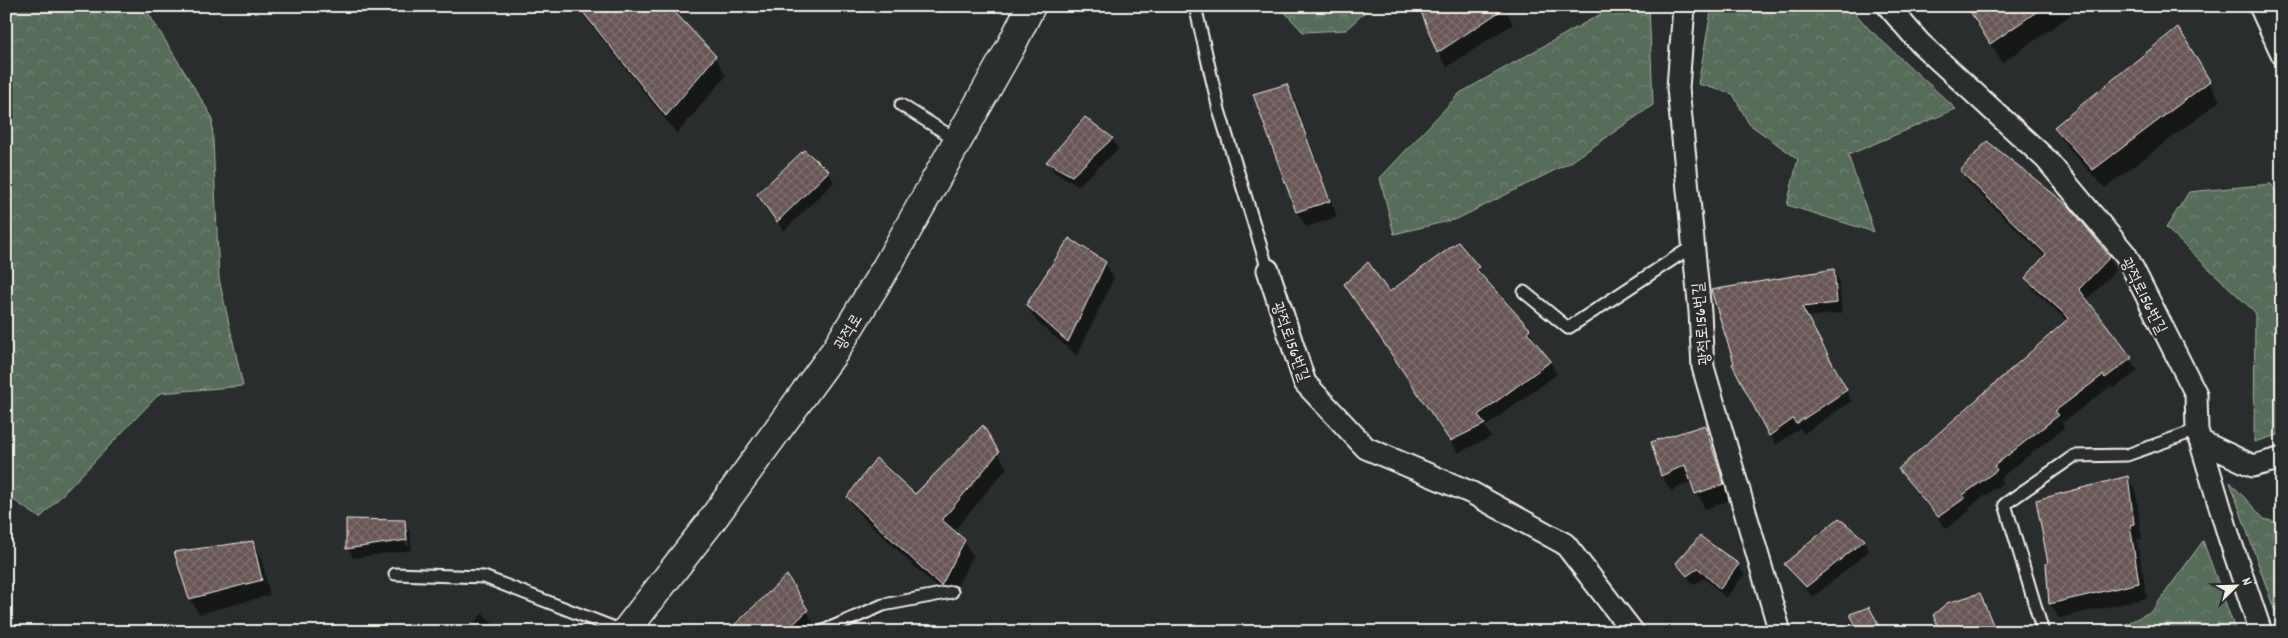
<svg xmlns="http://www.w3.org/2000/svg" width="2288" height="638" font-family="Dekko,'Poor Story',sans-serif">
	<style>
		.forest { fill: url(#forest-crowns); stroke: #a6afa1 }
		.shadow { fill: #0007; fill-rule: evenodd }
		.building { fill: url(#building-cross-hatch); stroke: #f4f1e8 }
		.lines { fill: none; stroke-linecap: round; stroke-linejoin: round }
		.lane-casing { stroke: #f4f1e8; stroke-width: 15 }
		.street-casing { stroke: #f4f1e8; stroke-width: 25 }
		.secondary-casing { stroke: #f4f1e8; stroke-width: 31 }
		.lane { stroke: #2a2d2e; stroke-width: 11 }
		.street { stroke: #2a2d2e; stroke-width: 21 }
		.secondary { stroke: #2a2d2e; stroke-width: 28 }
		.labels { text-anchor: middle; stroke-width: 5; stroke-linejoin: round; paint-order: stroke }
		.street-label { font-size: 16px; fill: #f4f1e8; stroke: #2a2d2e }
	</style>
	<defs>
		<pattern id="forest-crowns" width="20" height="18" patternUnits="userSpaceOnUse" patternTransform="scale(1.25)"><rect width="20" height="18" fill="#576d5a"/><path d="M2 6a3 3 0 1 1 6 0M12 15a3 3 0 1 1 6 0" fill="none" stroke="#708272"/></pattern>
		<pattern id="building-cross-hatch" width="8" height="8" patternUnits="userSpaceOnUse" patternTransform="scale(1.25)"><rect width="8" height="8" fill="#695656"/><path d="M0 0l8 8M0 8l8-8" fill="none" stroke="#7f6f6e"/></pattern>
	</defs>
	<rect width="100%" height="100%" fill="#2a2d2e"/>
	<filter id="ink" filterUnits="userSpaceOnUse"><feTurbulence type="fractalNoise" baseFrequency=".02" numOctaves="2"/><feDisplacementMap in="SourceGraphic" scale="10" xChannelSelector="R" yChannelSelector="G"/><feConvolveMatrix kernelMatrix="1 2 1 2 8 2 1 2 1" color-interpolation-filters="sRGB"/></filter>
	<g filter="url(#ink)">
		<path class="forest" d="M 6,6 L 144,6 L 212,117 L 219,279 L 243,386 L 160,393 L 40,518 L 6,495 Z
			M 1279,6 L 1371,6 L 1346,30 L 1303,32 Z
			M 1615,6 L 1649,6 L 1653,105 L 1571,162 L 1457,219 L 1394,234 L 1380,178 L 1460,93 Z
			M 1712,6 L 1849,6 L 1869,29 L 1956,109 L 1848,155 L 1874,232 L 1787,205 L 1798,159 L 1749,124 L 1733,94 L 1698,84 Z
			M 2271,184 L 2282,200 L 2282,434 L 2254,442 L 2255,312 L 2166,228 L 2189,192 Z
			M 2230,482 L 2264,519 L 2282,524 L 2282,632 Z
			M 2203,541 L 2236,632 L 2110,632 L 2152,611 Z"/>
		<path class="shadow" d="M 576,6 L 667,6 L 715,56 L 726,76 L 677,134 Z
			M 1420,6 L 1503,6 L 1513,24 L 1447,67 L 1438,52 Z
			M 1899,6 L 1926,6 L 1910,18 Z
			M 1968,6 L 2084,6 L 2002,63 Z
			M 2178,29 L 2220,101 L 2105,188 L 2066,146 L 2055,127 Z
			M 1287,86 L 1295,101 L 1337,217 L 1306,227 L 1297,212 L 1255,95 Z
			M 1085,118 L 1112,139 L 1118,149 L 1078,186 L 1054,172 L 1048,162 Z
			M 1961,171 L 2069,208 L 2109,258 L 2116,270 L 2086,301 L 2138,371 L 2113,389 L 2111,386 L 2062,423 L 2064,428 L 2000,478 L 2003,483 L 1969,507 L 1971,510 L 1946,529 L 1907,481 L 1900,469 L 2067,321 L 2033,290 L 2026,278 L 2045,257 L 1968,183 Z
			M 828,172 L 834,182 L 784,231 L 765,204 Z
			M 1105,263 L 1114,278 L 1077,356 L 1036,321 L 1027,305 Z
			M 1478,268 L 1485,280 L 1529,330 L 1536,342 L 1535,343 L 1550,361 L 1557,374 L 1485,427 L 1491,437 L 1458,453 L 1353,296 L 1389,294 Z
			M 1833,270 L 1839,280 L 1842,313 L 1807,317 L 1852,401 L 1803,434 L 1800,428 L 1776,445 L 1734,365 Z
			M 1705,426 L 1713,441 L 1732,499 L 1705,509 L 1692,481 L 1671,491 L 1662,476 L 1652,443 Z
			M 998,453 L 1007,468 L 953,532 L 964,541 L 973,556 L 950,600 L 857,512 L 848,497 L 915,496 Z
			M 2128,478 L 2136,492 L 2142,539 L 2137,540 L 2147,598 L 2059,618 L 2050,603 Z
			M 404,521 L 410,532 L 412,550 L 353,558 L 348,548 ZM 404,530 L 407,530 L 409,546 L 406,546 Z
			M 1864,541 L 1869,551 L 1813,597 L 1792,574 L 1786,564 Z
			M 253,542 L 261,557 L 270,595 L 199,614 L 190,599 L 175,553 Z
			M 1678,564 L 1738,565 L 1744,575 L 1726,598 L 1704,578 L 1693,585 Z
			M 787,577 L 815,626 L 809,632 L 738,632 Z
			M 1979,595 L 1997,632 L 1942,632 Z
			M 483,613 L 500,632 L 466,632 Z
			M 1855,620 L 1882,632 L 1827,632 Z"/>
		<path class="building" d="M 578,6 L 669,6 L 716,56 L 666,116 Z
			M 1419,6 L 1508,6 L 1437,53 Z
			M 1967,6 L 2045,6 L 1990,44 Z
			M 2178,27 L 2210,81 L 2093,170 L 2054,127 Z
			M 1287,84 L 1330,201 L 1296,212 L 1253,94 Z
			M 1085,117 L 1113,138 L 1072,176 L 1046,162 Z
			M 1987,141 L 2070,207 L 2110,257 L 2079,289 L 2132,358 L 2105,378 L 2103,375 L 2055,411 L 2059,415 L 1994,466 L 1997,470 L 1963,495 L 1965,498 L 1938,517 L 1898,469 L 2069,318 L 2025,278 L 2046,254 L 1960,171 Z
			M 804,150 L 829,171 L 777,222 L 757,194 Z
			M 1069,238 L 1106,262 L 1068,342 L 1026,305 Z
			M 1458,242 L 1479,267 L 1476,269 L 1530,329 L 1527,332 L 1551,361 L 1478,415 L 1485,424 L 1450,441 L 1344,284 L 1368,262 L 1389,292 Z
			M 1834,269 L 1837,303 L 1802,307 L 1847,390 L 1796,424 L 1793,419 L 1769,436 L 1732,364 L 1734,363 L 1711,290 Z
			M 983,425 L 999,452 L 942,520 L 965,540 L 941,586 L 847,497 L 876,458 L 915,494 Z
			M 1705,425 L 1724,484 L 1695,494 L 1685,465 L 1661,476 L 1651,442 Z
			M 2128,476 L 2134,524 L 2130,525 L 2139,583 L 2049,604 L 2046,564 L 2048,563 L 2036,500 Z
			M 1839,518 L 1865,540 L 1806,587 L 1784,564 Z
			M 346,519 L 405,520 L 407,540 L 346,549 Z
			M 1700,536 L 1739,564 L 1720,589 L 1698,568 L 1687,576 L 1676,563 Z
			M 253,541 L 262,580 L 189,599 L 174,552 Z
			M 787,575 L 808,610 L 785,632 L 727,632 Z
			M 1980,593 L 1996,632 L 1941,632 L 1933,615 L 1947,603 Z
			M 1869,607 L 1883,632 L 1859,632 L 1850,614 Z"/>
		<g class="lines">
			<defs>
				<path id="lane" d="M 1195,6 L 1219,110 L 1268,270
					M 901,105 L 957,140
					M 1524,292 L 1568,328 L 1693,246
					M 395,574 L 484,577 L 625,632
					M 821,632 L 883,605 L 952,592
					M 2043,632 L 2005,504 L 2074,456 L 2127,455 L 2197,430"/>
				<path id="street" d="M 1684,6 L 1678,88 L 1700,312 L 1703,367 L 1780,632
					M 1888,6 L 1920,43 L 2046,159 L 2126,255 L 2196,394 L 2197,430 L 2229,537 L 2261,632
					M 2260,6 L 2282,54
					M 1268,270 L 1305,383 L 1366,448 L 1472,493 L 1565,544 L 1633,632
					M 2200,441 L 2253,466 L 2282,458"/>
				<path id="secondary" d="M 625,632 L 709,524 L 835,351 L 887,266 L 1010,48 L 1031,6"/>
			</defs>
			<use href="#lane" class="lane-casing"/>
			<use href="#street" class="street-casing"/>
			<use href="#secondary" class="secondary-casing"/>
			<use href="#lane" class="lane"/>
			<use href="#street" class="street"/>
			<use href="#secondary" class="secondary"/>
		</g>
	</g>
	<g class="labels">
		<g class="street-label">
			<text transform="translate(2145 295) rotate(63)" y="6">광적로156번길</text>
			<text transform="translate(1700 324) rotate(-95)" y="6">광적로156번길</text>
			<text transform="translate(847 331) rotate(-59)" y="6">광적로</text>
			<text transform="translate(1292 341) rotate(70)" y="6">광적로156번길</text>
		</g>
	</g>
	<rect width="2288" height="638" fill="none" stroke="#2a2d2e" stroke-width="25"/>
	<rect x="12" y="12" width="2263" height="613" fill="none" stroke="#f4f1e8" stroke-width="2" filter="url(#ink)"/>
	<g transform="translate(2236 586) rotate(67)" stroke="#2a2d2e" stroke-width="4" paint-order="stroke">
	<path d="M0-4L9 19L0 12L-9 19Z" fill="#f4f1e8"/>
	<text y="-8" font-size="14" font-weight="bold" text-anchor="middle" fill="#f4f1e8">N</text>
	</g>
</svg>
